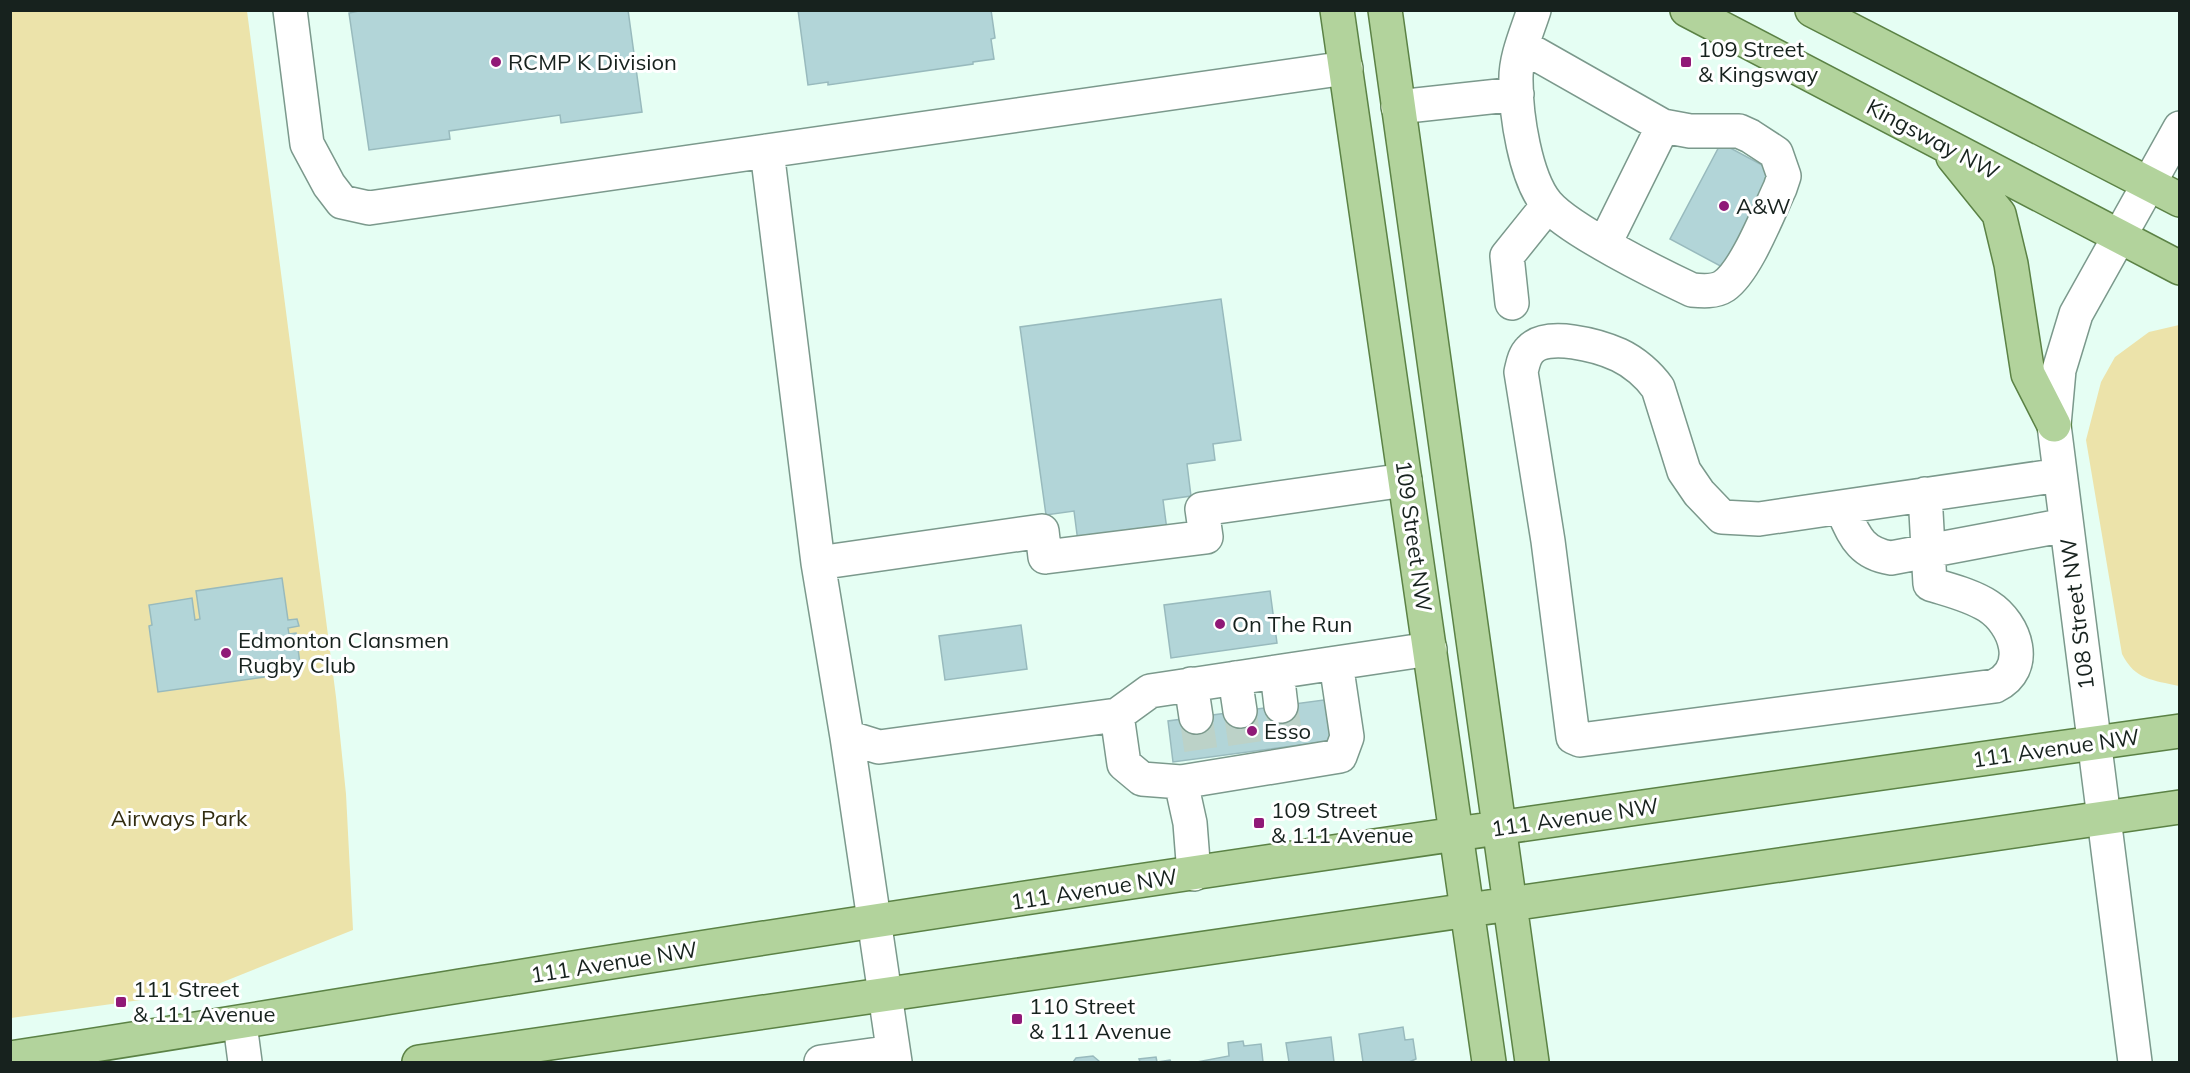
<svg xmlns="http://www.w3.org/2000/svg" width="2190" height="1073" font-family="Mulish,sans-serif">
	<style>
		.green { fill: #ece3aa }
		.building { fill: #b2d5d8; stroke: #98babd; stroke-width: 1.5 }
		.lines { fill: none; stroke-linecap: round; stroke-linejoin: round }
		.minor-tunnel { stroke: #bcd2c8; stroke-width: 33; stroke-dasharray: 33 16; stroke-linecap: butt }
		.minor-casing { stroke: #7b998c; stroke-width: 36 }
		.major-casing { stroke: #5b8245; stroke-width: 36 }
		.minor { stroke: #fff; stroke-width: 33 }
		.major { stroke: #b2d39c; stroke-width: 33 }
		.poi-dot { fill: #901977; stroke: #fff; stroke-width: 2 }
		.labels { text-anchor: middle; stroke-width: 6; stroke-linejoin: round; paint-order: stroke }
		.poi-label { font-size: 22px; fill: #17221e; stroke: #fff; text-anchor: start }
		.street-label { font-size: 22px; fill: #17221e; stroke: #fff }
		.park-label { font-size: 22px; fill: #322d11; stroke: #fff }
	</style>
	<rect width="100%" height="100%" fill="#e5fef3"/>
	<path class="green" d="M 10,11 L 247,11 L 336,697 L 346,794 L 353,930 L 198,992 L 11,1018 Z
		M 2179,325 L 2180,325 L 2179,686 C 2153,680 2135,680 2122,654 L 2086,440 L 2101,382 L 2115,357 L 2149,332 Z"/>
	<path class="building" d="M 364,10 L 628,10 L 642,112 L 561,123 L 560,115 L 449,131 L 450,139 L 369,150 L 349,13 Z
		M 798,10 L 991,10 L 995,38 L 991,39 L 994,59 L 973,62 L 973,64 L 828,85 L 828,82 L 808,85 Z
		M 1721,143 L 1777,173 L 1726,269 L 1670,239 Z
		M 1221,299 L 1241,440 L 1213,444 L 1215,460 L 1187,464 L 1191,496 L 1163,500 L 1167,530 L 1078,542 L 1074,511 L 1046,515 L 1020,327 Z
		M 282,578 L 288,620 L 297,619 L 299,626 L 288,628 L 289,634 L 296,633 L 301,672 L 158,692 L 149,626 L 152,625 L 149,605 L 192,598 L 195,620 L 200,619 L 196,591 Z
		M 1270,591 L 1277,643 L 1171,658 L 1164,605 Z
		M 1021,625 L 1027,669 L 945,680 L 939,636 Z
		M 1331,699 L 1337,740 L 1173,762 L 1168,721 Z
		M 1403,1027 L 1405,1040 L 1413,1039 L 1416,1059 L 1409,1062 L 1363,1062 L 1359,1034 Z
		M 1331,1037 L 1334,1062 L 1289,1062 L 1286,1043 Z
		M 1243,1041 L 1244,1046 L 1261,1044 L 1263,1062 L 1197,1062 L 1229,1056 L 1228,1043 Z
		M 1093,1056 L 1100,1062 L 1073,1062 L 1076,1058 Z
		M 1156,1057 L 1157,1062 L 1170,1060 L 1171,1062 L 1140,1062 L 1139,1059 Z"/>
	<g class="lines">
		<path class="minor-tunnel" d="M 1281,706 L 1288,746
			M 1240,711 L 1246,752
			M 1196,717 L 1202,758"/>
		<defs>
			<path id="minor" d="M 290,10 L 307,144 L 329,185 L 342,202 L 369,208 L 1346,68
				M 1522,46 L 1663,126 L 1690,131 L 1739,131 L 1750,136 L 1776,153 L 1784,176 L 1780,188 C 1768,213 1746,271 1724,286 C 1715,292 1702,291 1692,290 C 1658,274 1569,230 1547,204 C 1525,177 1516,115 1516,81 C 1515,58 1527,32 1534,10
				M 1398,107 L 1517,94
				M 767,151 L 818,563 L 847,737 L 895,1062
				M 1605,243 L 1663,126
				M 1512,303 L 1507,256 L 1548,205
				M 1925,494 L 1930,584 C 1949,590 1971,595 1988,606 C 2016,624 2031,669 1995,686 L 1580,740 L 1573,737 L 1548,541 L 1521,372 C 1523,364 1524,356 1530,350 C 1547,331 1599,346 1619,355 C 1634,362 1649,375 1658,388 L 1684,471 L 1699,493 L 1722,517 L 1759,519 L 2060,475
				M 1841,507 C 1854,534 1859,553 1891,558 L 2066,525
				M 818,563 L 1042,531 L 1045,557 L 1206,537 L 1202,509 L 1405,480
				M 1277,672 L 1281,706
				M 1235,678 L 1240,711
				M 1191,684 L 1196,717
				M 1117,715 L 1124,764 L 1142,779 L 1181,782
				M 847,737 L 879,747 L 1117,715 L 1150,691 L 1336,663
				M 1194,874 L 1190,823 L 1181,782 L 1340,756 L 1347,737 L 1336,663 L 1430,649
				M 240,1024 L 245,1062
				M 821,1062 L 893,1052
				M 2135,1062 L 2054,425 L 2059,370 L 2076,314 L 2180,128"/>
			<path id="major" d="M 1337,10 L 1489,1062
				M 1385,10 L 1532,1062
				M 1687,10 L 2180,268
				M 1812,10 L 2180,200
				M 1953,157 L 1999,214 L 2011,264 L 2028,374 L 2054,425
				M 10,1058 C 178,1033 344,1004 511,978 C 1066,889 1623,809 2180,731
				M 419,1062 L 2180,807"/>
		</defs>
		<use href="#minor" class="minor-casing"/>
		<use href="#major" class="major-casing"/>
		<use href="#minor" class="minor"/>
		<use href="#major" class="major"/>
	</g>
	<g class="poi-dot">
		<circle cx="496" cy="62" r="6"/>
		<rect x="1680" y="56" width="12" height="12" rx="3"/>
		<circle cx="1724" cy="206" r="6"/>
		<circle cx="1220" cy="624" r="6"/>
		<circle cx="226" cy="653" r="6"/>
		<circle cx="1252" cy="731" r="6"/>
		<rect x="1253" y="817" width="12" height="12" rx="3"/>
		<rect x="115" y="996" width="12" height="12" rx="3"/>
		<rect x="1011" y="1013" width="12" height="12" rx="3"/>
	</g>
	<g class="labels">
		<g class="poi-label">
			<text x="1698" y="57">109 Street<tspan x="1698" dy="25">&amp; Kingsway</tspan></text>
			<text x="508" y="70">RCMP K Division</text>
			<text x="1736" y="214">A&amp;W</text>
			<text x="1232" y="632">On The Run</text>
			<text x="238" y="648">Edmonton Clansmen<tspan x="238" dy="25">Rugby Club</tspan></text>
			<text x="1264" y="739">Esso</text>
			<text x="1271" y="818">109 Street<tspan x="1271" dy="25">&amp; 111 Avenue</tspan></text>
			<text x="133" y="997">111 Street<tspan x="133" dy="25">&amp; 111 Avenue</tspan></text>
			<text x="1029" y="1014">110 Street<tspan x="1029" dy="25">&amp; 111 Avenue</tspan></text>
		</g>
		<g class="street-label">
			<text transform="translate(1933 139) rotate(28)" y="8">Kingsway NW</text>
			<text transform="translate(1414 536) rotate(82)" y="8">109 Street NW</text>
			<text transform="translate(2077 614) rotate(-97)" y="8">108 Street NW</text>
			<text transform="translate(2056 748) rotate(-8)" y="8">111 Avenue NW</text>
			<text transform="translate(1575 817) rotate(-8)" y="8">111 Avenue NW</text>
			<text transform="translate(1094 889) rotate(-9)" y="8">111 Avenue NW</text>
			<text transform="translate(614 962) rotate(-9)" y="8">111 Avenue NW</text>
		</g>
		<g class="park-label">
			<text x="179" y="826">Airways Park</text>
		</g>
	</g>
	<rect width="2190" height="1073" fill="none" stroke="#17221e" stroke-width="24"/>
</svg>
